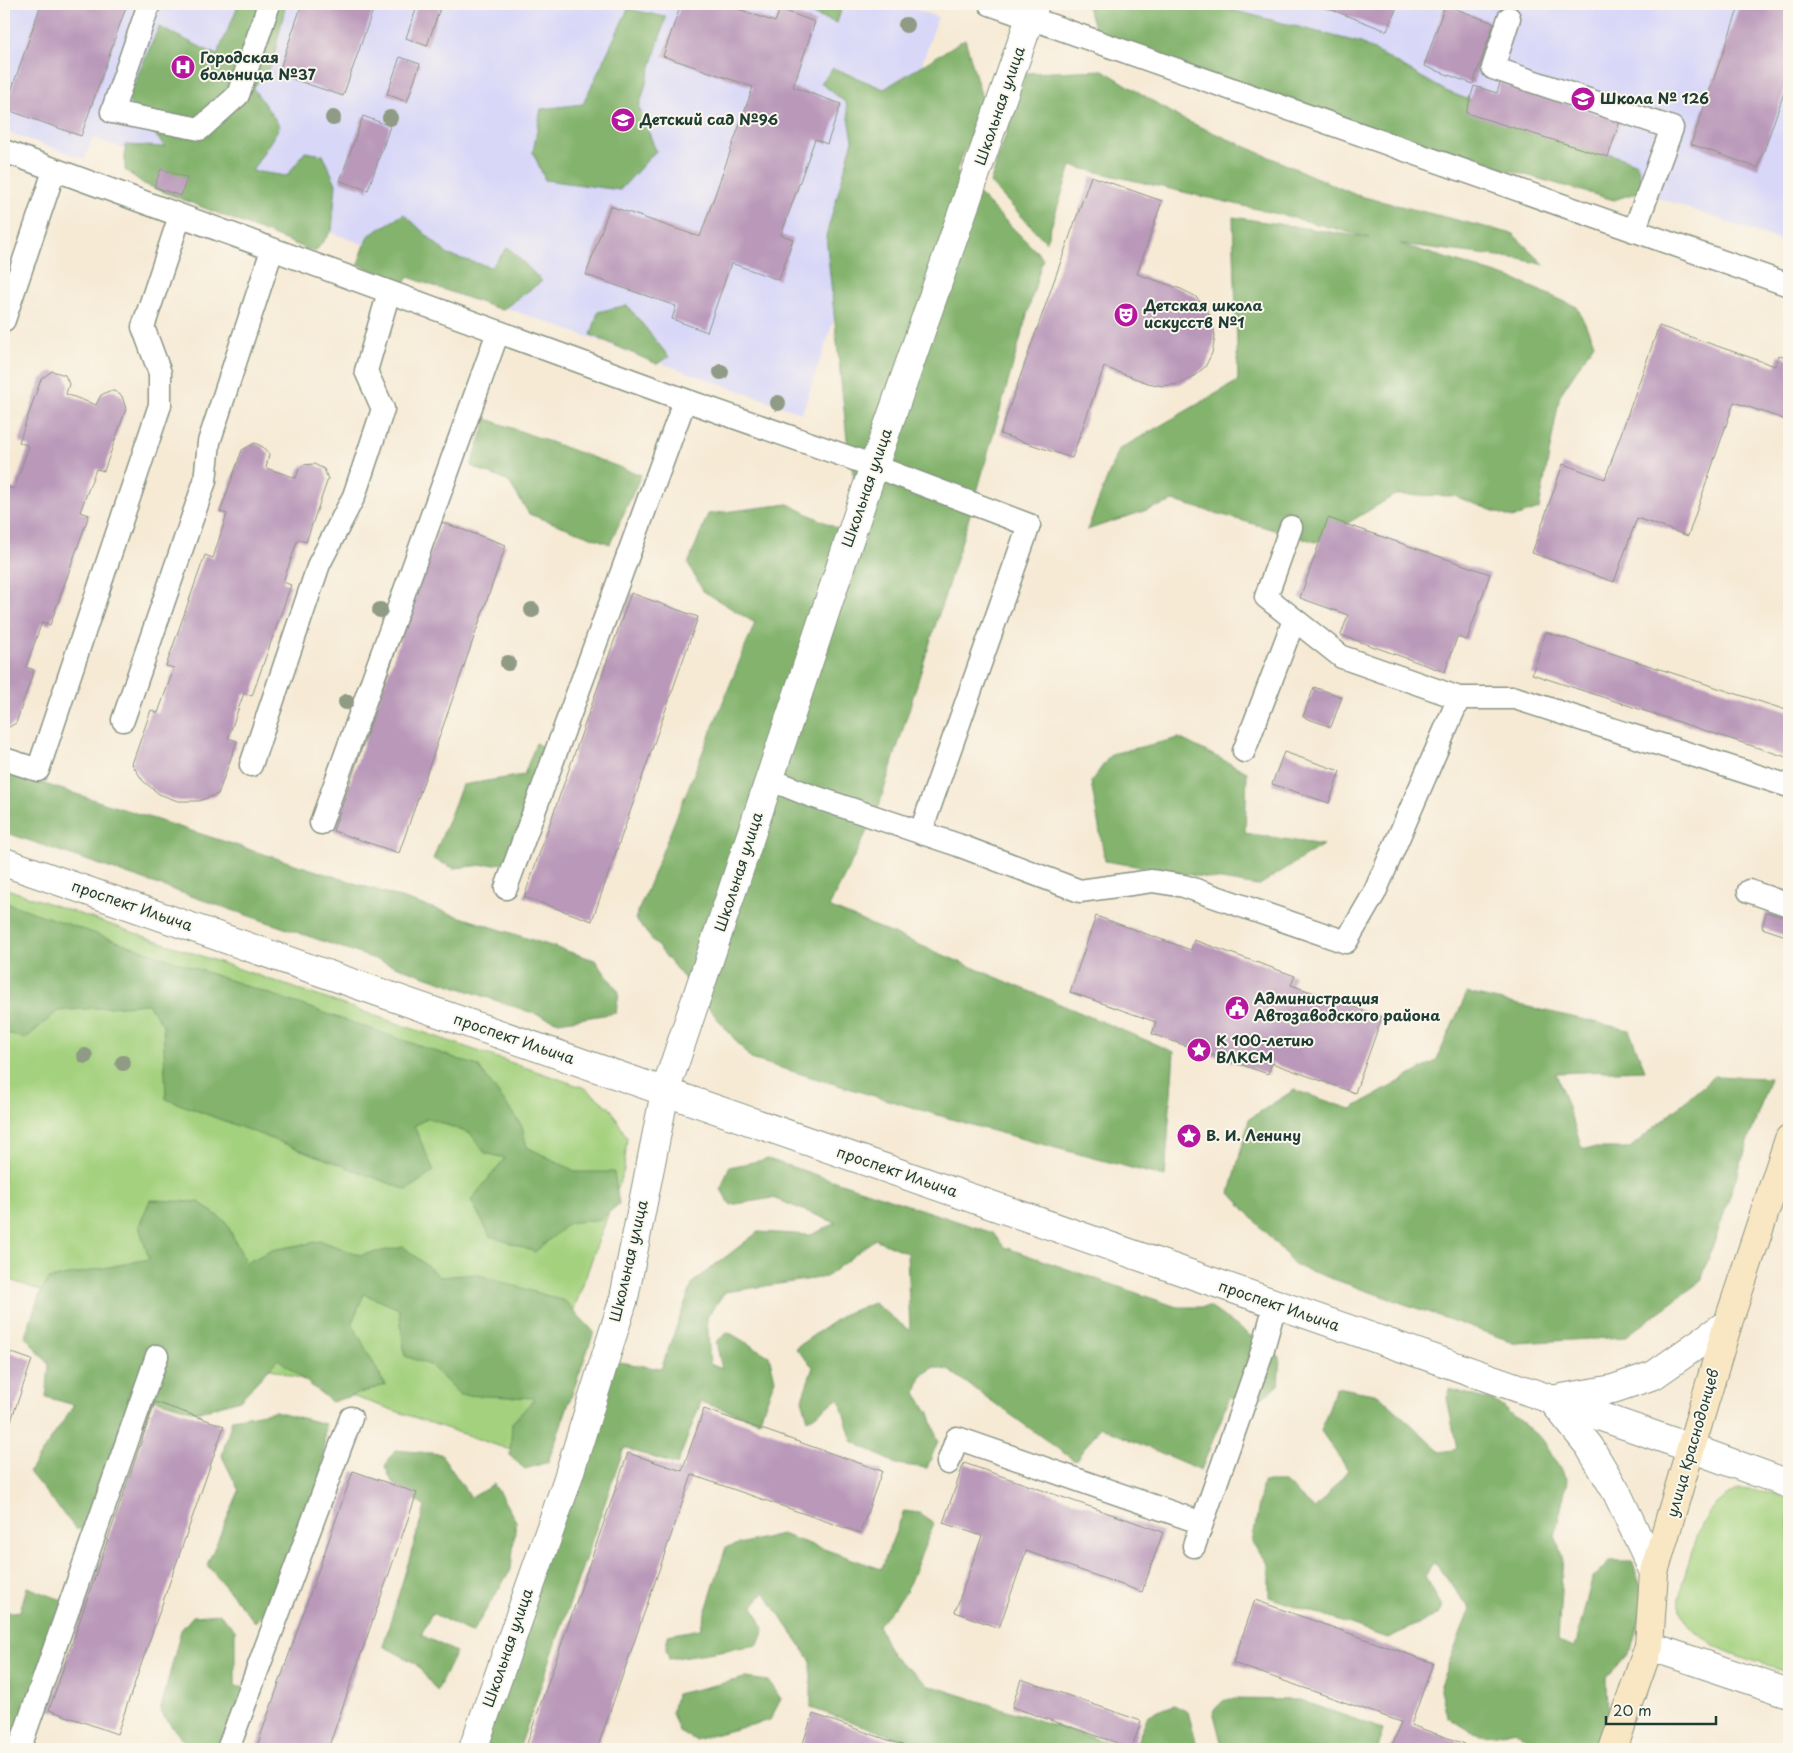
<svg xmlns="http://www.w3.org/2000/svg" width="1793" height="1753" font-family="'Playpen Sans',sans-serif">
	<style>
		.built { fill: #d8d7f8 }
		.green { fill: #a4d17e; stroke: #628759 }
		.forest { fill: #83b36d; stroke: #517850 }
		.building { fill: #b998b9 }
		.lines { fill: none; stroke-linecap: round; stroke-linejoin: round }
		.service-casing { stroke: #8a9484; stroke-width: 25 }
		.minor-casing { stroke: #8a9484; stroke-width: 30 }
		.tertiary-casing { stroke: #8a9484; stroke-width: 30 }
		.secondary-casing { stroke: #8a9484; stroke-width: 30 }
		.service { stroke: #fff; stroke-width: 22 }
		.minor { stroke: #fff; stroke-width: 28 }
		.tertiary { stroke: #fff; stroke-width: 28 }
		.secondary { stroke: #f9e7c3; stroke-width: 28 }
		.tree { fill: #8f9b85 }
		.labels { text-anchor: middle; stroke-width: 4; stroke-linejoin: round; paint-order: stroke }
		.poi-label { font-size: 15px; font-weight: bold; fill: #1f3d34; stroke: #fbf7ec; text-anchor: start }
		.street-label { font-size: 15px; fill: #1f3d34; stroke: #fbf7ec }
	</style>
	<rect width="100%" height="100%" fill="#fbf7ec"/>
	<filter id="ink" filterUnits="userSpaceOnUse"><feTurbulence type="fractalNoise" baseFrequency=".02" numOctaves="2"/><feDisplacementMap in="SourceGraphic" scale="10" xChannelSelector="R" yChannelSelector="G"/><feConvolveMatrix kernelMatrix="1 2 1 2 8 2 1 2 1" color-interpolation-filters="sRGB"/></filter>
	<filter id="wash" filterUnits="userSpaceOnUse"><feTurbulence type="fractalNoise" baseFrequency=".0096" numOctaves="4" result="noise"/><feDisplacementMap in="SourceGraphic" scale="20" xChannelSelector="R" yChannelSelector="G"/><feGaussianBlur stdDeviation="1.12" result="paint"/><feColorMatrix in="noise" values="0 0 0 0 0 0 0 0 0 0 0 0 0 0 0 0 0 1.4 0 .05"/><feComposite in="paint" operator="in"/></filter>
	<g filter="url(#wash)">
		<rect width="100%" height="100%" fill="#f6ead5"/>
		<path class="built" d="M 4,4 L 898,4 L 938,17 L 802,413 L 372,260 L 371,247 L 307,224 L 196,174 L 93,138 L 85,159 L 4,131 Z
			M 1105,4 L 1789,4 L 1789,244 L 1648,194 Z"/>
		<path class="green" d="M 4,888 L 585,1088 L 611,1109 L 627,1138 L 624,1170 L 522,1454 L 4,1278 Z
			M 1739,1489 L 1769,1492 L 1789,1499 L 1789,1672 C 1755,1660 1692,1649 1681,1610 C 1676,1595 1687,1569 1691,1554 C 1704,1518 1705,1509 1739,1489 Z"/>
		<path class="forest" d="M 239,4 L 286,4 L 272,64 L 253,88 L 280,126 L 252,171 L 287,176 L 305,152 L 323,155 L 336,184 L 332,230 L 315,252 L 144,184 L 125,170 L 125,145 L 165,147 L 127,100 L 159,27 L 217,55 Z
			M 783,4 L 843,4 L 837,23 Z
			M 1086,4 L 1209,4 L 1361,43 L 1446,91 L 1637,164 L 1644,190 L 1614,200 L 1105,56 Z
			M 628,9 L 666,17 L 639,107 L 656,151 L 620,190 L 545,180 L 533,152 L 541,109 L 583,104 Z
			M 965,39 L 984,105 L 956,171 L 1043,258 L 977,492 L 878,809 L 829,907 L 1174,1052 L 1165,1177 L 978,1127 L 751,1059 L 635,919 L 755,623 L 703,591 L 688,564 L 708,514 L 788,504 L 865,542 L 847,439 L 826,236 L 853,140 L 846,103 L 821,83 L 833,68 L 884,89 Z
			M 1103,70 L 1180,118 L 1356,195 L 1513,234 L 1545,265 L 1520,259 L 1400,244 L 1513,279 L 1577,307 L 1594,343 L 1560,395 L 1539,509 L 1512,518 L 1454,496 L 1395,495 L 1316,542 L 1174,501 L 1087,530 L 1118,450 L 1238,381 L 1233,217 L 1370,238 L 1291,217 L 1071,166 L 1046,242 L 990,183 L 1026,73 Z
			M 404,214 L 448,255 L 491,267 L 508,247 L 542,281 L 502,310 L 408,277 L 403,285 L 358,264 L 368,236 Z
			M 627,305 L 669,357 L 657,364 L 591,335 L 598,312 Z
			M 487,419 L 641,475 L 610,544 L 529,514 L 509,482 L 471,466 Z
			M 1179,738 L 1247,772 L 1245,833 L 1323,845 L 1258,886 L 1105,861 L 1091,782 L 1111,754 Z
			M 536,743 L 559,759 L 525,861 L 454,868 L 433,859 L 462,785 L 524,775 Z
			M 4,771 L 595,960 L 619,992 L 616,1013 L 559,1022 L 4,832 Z
			M 4,902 L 478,1066 L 522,1126 L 527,1147 L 577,1172 L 614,1172 L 619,1204 L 601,1219 L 569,1223 L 535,1252 L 490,1236 L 471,1200 L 505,1158 L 485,1153 L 471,1134 L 428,1118 L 414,1126 L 434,1171 L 407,1190 L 166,1099 L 163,1025 L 148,1004 L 58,1011 L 25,1039 L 4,1032 Z
			M 1467,993 L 1629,1030 L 1645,1070 L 1556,1073 L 1582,1148 L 1630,1148 L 1715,1076 L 1770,1078 L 1701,1281 L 1625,1337 L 1516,1343 L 1296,1266 L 1230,1193 L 1249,1119 L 1294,1090 L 1351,1109 L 1436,1061 Z
			M 768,1159 L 993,1233 L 1004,1247 L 1177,1307 L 1210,1307 L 1280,1357 L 1278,1386 L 1263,1397 L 1230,1397 L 1201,1470 L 1100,1427 L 1075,1461 L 950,1371 L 934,1367 L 921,1376 L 916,1393 L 929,1413 L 938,1441 L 927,1468 L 896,1464 L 852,1441 L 839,1398 L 808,1420 L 802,1399 L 813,1367 L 795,1348 L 846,1313 L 874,1303 L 910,1331 L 907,1253 L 875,1239 L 826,1277 L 725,1292 L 707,1317 L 710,1364 L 722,1369 L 716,1342 L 728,1332 L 769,1356 L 775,1379 L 759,1421 L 701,1402 L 677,1465 L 624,1448 L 519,1749 L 475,1749 L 608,1360 L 661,1369 L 693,1282 L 758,1232 L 811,1235 L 836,1223 L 773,1198 L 730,1205 L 721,1189 L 729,1167 Z
			M 150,1200 L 199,1202 L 226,1222 L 246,1263 L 272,1250 L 321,1241 L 360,1255 L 404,1247 L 440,1277 L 475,1274 L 565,1301 L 594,1332 L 548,1462 L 525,1469 L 510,1456 L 512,1423 L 535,1398 L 460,1395 L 430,1365 L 405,1356 L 399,1309 L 364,1294 L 352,1323 L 385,1385 L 332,1402 L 278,1359 L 240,1400 L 198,1412 L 153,1399 L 104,1527 L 76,1529 L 29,1472 L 74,1405 L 46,1397 L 49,1365 L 25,1336 L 40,1293 L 49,1279 L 149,1259 L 139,1226 Z
			M 1336,1387 L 1379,1395 L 1441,1452 L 1457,1449 L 1447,1398 L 1450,1389 L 1496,1402 L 1543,1440 L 1567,1481 L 1555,1536 L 1563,1556 L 1558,1641 L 1575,1647 L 1592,1579 L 1610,1561 L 1632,1561 L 1645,1599 L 1632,1650 L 1607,1678 L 1608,1713 L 1595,1749 L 1539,1749 L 1514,1730 C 1483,1739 1472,1735 1447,1716 L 1440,1685 L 1470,1609 L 1434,1562 L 1424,1576 L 1442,1606 L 1439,1614 L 1388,1638 L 1269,1597 L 1269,1564 L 1252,1543 L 1263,1482 L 1285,1482 L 1315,1509 L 1348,1470 L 1321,1431 Z
			M 275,1411 L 325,1424 L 320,1523 L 300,1580 L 255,1622 L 207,1565 L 239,1491 L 222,1456 L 232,1419 Z
			M 395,1450 L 441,1454 L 471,1498 L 494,1484 L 516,1521 L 511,1569 L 472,1633 L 432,1613 L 421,1635 L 456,1652 L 437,1691 L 415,1663 L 383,1646 L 425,1507 L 392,1482 L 385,1466 Z
			M 904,1511 L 919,1513 L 934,1523 L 905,1594 L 878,1625 L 892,1656 L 929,1685 L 1128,1749 L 930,1749 L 811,1708 L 811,1661 L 764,1592 L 753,1606 L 764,1629 L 758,1645 L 669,1659 L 666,1649 L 668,1635 L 700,1629 L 726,1547 L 781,1534 L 881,1569 Z
			M 27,1587 L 81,1607 L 32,1740 L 4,1732 L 4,1613 L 20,1611 Z
			M 220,1614 L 235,1630 L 235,1686 L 260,1691 L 246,1738 L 225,1749 L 190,1749 L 160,1712 L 181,1630 L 193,1616 Z
			M 745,1678 L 769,1681 L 781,1699 L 770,1720 L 695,1740 L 679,1731 L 672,1713 L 676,1694 Z
			M 1225,1699 L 1300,1700 L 1383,1729 L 1378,1749 L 1223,1749 L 1213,1711 Z
			M 1174,1705 L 1188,1712 L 1198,1749 L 1134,1749 L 1148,1715 Z"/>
		<g id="blocks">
			<path class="building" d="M 41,4 L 127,4 L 81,136 L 5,109 Z
				M 302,4 L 375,4 L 343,96 L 278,74 Z
				M 418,4 L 430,4 L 440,8 L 427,46 L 406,38 Z
				M 681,4 L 724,4 L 775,22 L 780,9 L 815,22 L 793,87 L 841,104 L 827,144 L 815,139 L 781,235 L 793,239 L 779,280 L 731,263 L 707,332 L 672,319 L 676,306 L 586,275 L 610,206 L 700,237 L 753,87 L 663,56 Z
				M 1317,4 L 1398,4 L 1387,31 Z
				M 1740,4 L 1789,4 L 1789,78 L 1758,168 L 1691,144 Z
				M 1445,5 L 1494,23 L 1473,84 L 1424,66 Z
				M 400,57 L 420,64 L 407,102 L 387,94 Z
				M 1500,83 L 1620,121 L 1608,157 L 1466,113 L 1474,86 L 1497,93 Z
				M 363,116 L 390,126 L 368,190 L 340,181 Z
				M 161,169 L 187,178 L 181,196 L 154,187 Z
				M 1091,176 L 1162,201 L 1137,274 L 1181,289 L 1195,296 L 1206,308 L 1213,322 L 1215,337 L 1212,353 L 1205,367 L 1193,377 L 1179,384 L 1163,386 L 1148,383 L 1104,367 L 1072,458 L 1000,434 Z
				M 1659,326 L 1775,366 L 1779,355 L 1789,359 L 1789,421 L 1734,402 L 1688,536 L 1637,518 L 1614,582 L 1532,553 L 1563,464 L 1605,479 Z
				M 52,371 L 65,375 L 69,384 L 66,394 L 96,405 L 101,395 L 109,391 L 114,391 L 122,396 L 126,409 L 104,471 L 96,469 L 80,512 L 89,515 L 50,625 L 42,622 L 26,667 L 34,670 L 16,723 L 4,730 L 4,486 L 14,489 L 29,446 L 19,442 L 41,379 Z
				M 255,443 L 263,447 L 269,454 L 266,468 L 296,478 L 299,469 L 303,465 L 314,464 L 324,469 L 328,479 L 306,542 L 298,539 L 283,582 L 291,585 L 252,696 L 244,693 L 228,738 L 237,741 L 218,794 L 199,801 L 178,801 L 159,794 L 143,781 L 132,764 L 151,710 L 158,713 L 174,668 L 166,666 L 205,555 L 213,558 L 227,514 L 220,512 L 242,450 Z
				M 1328,518 L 1490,574 L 1467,640 L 1457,637 L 1445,672 L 1341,635 L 1348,615 L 1300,598 Z
				M 441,522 L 506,545 L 399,853 L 333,831 Z
				M 631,593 L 698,617 L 592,921 L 524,897 Z
				M 1546,632 L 1789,711 L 1789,758 L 1532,674 Z
				M 1314,687 L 1342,697 L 1331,727 L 1303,717 Z
				M 1284,752 L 1340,771 L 1329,803 L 1272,784 Z
				M 1766,912 L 1789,919 L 1786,936 L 1762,928 Z
				M 1096,916 L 1191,950 L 1194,940 L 1295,976 L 1291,985 L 1382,1017 L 1355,1093 L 1272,1063 L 1268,1074 L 1152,1034 L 1156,1022 L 1070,992 Z
				M 4,1350 L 32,1360 L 4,1441 Z
				M 155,1402 L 224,1426 L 117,1734 L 49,1710 Z
				M 704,1409 L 882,1471 L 860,1533 L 692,1475 L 597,1749 L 525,1749 L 628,1453 L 682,1471 Z
				M 964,1463 L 1163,1532 L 1142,1592 L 1026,1551 L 999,1628 L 955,1612 L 982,1536 L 943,1523 Z
				M 353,1471 L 417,1493 L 328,1749 L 256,1749 Z
				M 1255,1600 L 1433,1663 L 1411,1725 L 1465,1744 L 1464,1749 L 1391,1749 L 1401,1722 L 1233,1663 Z
				M 1021,1679 L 1141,1721 L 1132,1748 L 1012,1707 Z
				M 813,1714 L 914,1749 L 801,1749 Z"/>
		</g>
	</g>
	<g filter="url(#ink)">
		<use href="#blocks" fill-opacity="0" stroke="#8a9484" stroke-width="1"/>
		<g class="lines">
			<defs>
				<path id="service" d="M 149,4 L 112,112 L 200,129 L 238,95 L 269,4
					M 990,4 L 1789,285
					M 1509,18 L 1493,68 L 1672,128 L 1634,231
					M 4,151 L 685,400 L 874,466 L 1029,525 L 921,831
					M 4,320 L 54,171
					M 1291,527 L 1266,597 L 1342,657 L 1459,698 L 1515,698 L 1789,786
					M 123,720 L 205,481 L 209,442 L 272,250
					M 1244,751 L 1294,620
					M 4,759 L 38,770 L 160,405 L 160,373 L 143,327 L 180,216
					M 251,765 L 319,564 L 354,496 L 383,409 L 366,371 L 389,292
					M 769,779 L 809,795 L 958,845 L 1080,891 L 1152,881 L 1184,886 L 1346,942 L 1374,894 L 1459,698
					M 321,823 L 498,332
					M 506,888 L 685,400
					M 1749,891 L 1789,905
					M 948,1463 L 957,1438 L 1202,1523
					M 1194,1546 L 1262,1352 L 1275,1305
					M 21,1744 L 157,1356
					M 228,1749 L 351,1418"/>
				<path id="minor" d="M 473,1749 L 566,1484 L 624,1298 L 665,1092 L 874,466 L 1035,4"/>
				<path id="tertiary" d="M 4,862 L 1691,1448 L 1789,1484
					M 1556,1399 L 1613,1389 L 1654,1375 L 1728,1323
					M 1552,1400 L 1589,1446 L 1617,1493 L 1654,1572
					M 1649,1646 L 1789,1693"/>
				<path id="secondary" d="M 1613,1749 L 1649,1646 L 1654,1572 L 1728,1323 L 1789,1139"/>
			</defs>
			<use href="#service" class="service-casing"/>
			<use href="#minor" class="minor-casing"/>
			<use href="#tertiary" class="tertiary-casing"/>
			<use href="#secondary" class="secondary-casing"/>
			<use href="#service" class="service"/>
			<use href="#minor" class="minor"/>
			<use href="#tertiary" class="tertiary"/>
			<use href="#secondary" class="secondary"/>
		</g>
		<g class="tree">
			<circle cx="906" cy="25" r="8"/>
			<circle cx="333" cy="118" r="8"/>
			<circle cx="390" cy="118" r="8"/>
			<circle cx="721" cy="372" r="8"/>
			<circle cx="778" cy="403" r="8"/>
			<circle cx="380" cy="610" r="8"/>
			<circle cx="532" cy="610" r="8"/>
			<circle cx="508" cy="663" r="8"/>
			<circle cx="346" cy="702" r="8"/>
			<circle cx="85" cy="1056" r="8"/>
			<circle cx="123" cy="1063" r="8"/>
		</g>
	</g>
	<defs>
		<symbol id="hospital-disc" viewBox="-11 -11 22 22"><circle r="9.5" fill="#b5179e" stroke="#fbf7ec"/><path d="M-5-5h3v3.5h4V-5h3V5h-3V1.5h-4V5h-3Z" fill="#fff"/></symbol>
		<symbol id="school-disc" viewBox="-11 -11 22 22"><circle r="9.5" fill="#b5179e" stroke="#fbf7ec"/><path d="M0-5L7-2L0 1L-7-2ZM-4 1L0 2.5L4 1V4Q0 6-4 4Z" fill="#fff"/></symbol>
		<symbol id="theatre-disc" viewBox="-11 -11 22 22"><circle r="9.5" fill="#b5179e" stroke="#fbf7ec"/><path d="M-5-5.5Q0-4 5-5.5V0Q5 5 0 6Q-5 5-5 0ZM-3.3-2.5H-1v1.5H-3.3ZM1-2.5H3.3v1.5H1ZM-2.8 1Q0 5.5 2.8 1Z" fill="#fff"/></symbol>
		<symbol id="civic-disc" viewBox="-11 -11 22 22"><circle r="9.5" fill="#b5179e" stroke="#fbf7ec"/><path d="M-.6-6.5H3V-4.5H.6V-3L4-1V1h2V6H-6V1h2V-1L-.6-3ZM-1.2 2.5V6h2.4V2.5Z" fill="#fff"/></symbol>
		<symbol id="sight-disc" viewBox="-11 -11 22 22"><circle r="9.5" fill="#b5179e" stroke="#fbf7ec"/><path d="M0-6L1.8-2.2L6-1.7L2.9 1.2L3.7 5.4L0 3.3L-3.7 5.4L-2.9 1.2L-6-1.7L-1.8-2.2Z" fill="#fff"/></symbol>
	</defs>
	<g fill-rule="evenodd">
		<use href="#hospital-disc" x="169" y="53" width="28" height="28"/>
		<use href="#school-disc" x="1569" y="85" width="28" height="28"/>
		<use href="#school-disc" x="609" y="106" width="28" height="28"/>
		<use href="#theatre-disc" x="1112" y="301" width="28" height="28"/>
		<use href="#civic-disc" x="1223" y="994" width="28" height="28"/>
		<use href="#sight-disc" x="1185" y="1036" width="28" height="28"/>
		<use href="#sight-disc" x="1175" y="1122" width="28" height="28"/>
	</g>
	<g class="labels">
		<g class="poi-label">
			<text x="200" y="63">Городская<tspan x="200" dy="17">больница №37</tspan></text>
			<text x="1600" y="104">Школа № 126</text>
			<text x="640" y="125">Детский сад №96</text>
			<text x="1144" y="311">Детская школа<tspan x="1144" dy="17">искусств №1</tspan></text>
			<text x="1254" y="1004">Администрация<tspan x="1254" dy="17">Автозаводского района</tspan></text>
			<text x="1216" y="1046">К 100-летию<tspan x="1216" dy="17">ВЛКСМ</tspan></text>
			<text x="1206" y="1141">В. И. Ленину</text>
		</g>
		<g class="street-label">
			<text transform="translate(1000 106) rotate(-71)" y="5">Школьная улица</text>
			<text transform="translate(867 488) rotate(-71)" y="5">Школьная улица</text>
			<text transform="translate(739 872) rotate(-72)" y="5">Школьная улица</text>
			<text transform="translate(132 906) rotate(19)" y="5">проспект Ильича</text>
			<text transform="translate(514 1039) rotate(19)" y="5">проспект Ильича</text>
			<text transform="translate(897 1172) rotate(19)" y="5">проспект Ильича</text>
			<text transform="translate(629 1261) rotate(-77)" y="5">Школьная улица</text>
			<text transform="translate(1279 1306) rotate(19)" y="5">проспект Ильича</text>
			<text transform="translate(1693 1443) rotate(-74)" y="5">улица Краснодонцев</text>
			<text transform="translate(508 1648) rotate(-71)" y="5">Школьная улица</text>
		</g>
	</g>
	<rect width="1793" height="1753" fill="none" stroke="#fbf7ec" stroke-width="20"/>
	<path d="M1606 1716v8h110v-8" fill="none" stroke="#1f3d34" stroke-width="2.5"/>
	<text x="1613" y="1716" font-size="15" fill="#1f3d34" stroke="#fbf7ec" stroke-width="4" paint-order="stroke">20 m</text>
</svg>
